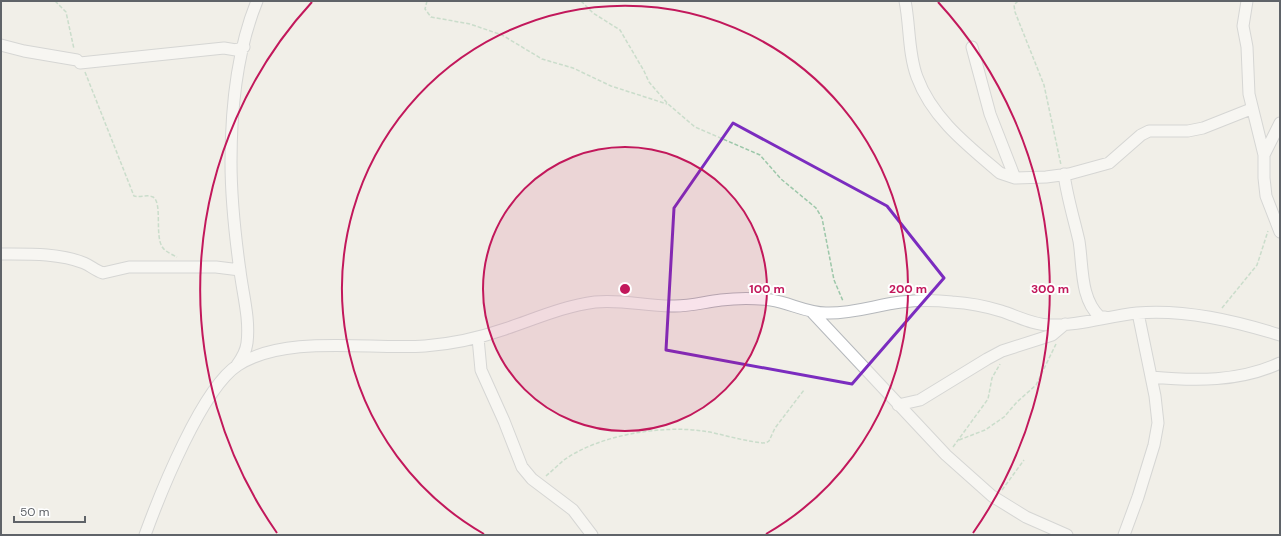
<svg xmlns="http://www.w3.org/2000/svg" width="1281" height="536" font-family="'DM Sans',sans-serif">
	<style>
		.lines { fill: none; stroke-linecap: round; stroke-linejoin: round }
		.minor-casing { stroke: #b5b8bc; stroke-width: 13 }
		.path { stroke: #9cc7a9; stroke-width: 1.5; stroke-dasharray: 4 2; stroke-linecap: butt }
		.minor { stroke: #fff; stroke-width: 11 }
		.marked { fill: none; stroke: #7b2cbf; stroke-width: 3; stroke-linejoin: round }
		.ring { fill: none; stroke: #c2185b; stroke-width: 2 }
		.centre { fill: #c2185b; stroke: #fff; stroke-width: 2 }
		.ring-label { font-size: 12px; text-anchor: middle; font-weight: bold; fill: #c2185b; stroke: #fff; stroke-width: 4; stroke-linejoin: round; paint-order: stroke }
	</style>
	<rect width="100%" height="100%" fill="#f1efe8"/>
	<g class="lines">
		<defs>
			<path id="minor" d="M 905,1 C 910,25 908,53 917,77 C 932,118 967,145 1000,173 L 1015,178 L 1046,177 L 1069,174 L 1109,163 L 1141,135 L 1149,131 L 1188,131 L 1203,128 L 1251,109
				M 1247,1 L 1243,26 L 1247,47 L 1249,94 L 1264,155 L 1264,178 L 1266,196 L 1280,232
				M 1,45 L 24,51 L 77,60
				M 972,47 L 990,114 L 1015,178
				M 80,63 L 224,48 L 236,50 L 244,47
				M 1264,155 L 1280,123
				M 1064,174 C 1067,197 1074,219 1079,241 C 1083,266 1080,299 1100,317 L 1105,317
				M 1,254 C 28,254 59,253 84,263 C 91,266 96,271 103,273 L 129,267 L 216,267 L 240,270
				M 812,312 L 946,455 L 992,496 L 1026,517 L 1067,535
				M 478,338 L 481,370 L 504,421 L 522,467 L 532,479 L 573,510 L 592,535
				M 237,365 C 242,358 246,352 247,343 C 250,319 243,295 240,271 C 235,235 231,198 231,162 C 231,109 237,50 257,1
				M 1151,377 C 1195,381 1239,382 1280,363
				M 898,405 L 920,400 L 987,359 L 1002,351 L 1052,335 L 1065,324
				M 145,535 C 160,494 202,388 238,365 C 287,334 369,350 425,346 C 451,344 479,338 505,329 C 535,319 564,306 595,302 C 621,299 645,306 671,306 C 688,307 704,302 721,300 C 737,298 755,298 771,300 C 790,303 807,313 826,313 C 852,314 876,305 901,302 C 918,300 935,300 952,302 C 968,303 985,306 1001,311 C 1017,316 1033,325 1050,325 C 1079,326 1108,316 1137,313 C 1185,309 1235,321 1280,335
				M 1124,535 L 1138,497 L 1154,445 L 1158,423 L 1155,396 L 1138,313"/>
		</defs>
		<use href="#minor" class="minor-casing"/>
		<path class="path" d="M 55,1 L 66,12 L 74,49
			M 427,1 L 425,9 L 431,17 L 470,24 L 502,35 L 542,59 L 573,68 L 611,86 L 667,104
			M 581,1 L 593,13 L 620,30 L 644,71 L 649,82 L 668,104 L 695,127 L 760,155 L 781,179 L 816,208 L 822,218 L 834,280 L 843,301
			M 1018,1 L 1014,5 L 1015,12 L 1044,85 L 1061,165
			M 85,72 L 134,196 C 140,198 147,194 153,197 C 163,203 154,237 163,248 C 166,252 173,255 177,257
			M 1222,308 L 1257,265 L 1268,231
			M 959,440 L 985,430 L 1004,417 L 1017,402 L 1036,385 L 1056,344
			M 953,447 L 988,399 L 992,378 L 1000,364
			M 546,476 C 552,471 558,465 564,460 C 599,435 661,425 703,431 C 723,434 745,442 766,443 L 769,441 L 775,428 L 804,390
			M 1002,490 L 1024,460"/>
		<use href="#minor" class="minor"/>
	</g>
	<path d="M0 0H1281V536H0ZM 733,123 L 887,206 L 944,278 L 852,384 L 666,350 L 674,208 Z" fill="#f1efe8" fill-opacity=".55" fill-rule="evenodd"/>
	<path class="marked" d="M 733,123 L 887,206 L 944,278 L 852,384 L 666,350 L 674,208 Z"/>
	<circle cx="625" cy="289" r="142" fill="#c2185b" fill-opacity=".12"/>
	<g class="ring">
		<circle cx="625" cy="289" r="142"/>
		<path d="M484 534A283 283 0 1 1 766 534"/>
		<path d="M277 533A425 425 0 0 1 312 2M938 2A425 425 0 0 1 973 533"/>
	</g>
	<circle cx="625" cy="289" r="6" class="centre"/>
	<g class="ring-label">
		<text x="767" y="293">100 m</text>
		<text x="908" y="293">200 m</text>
		<text x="1050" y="293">300 m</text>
	</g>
	<rect width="1281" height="536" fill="none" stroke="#5f6368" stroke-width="4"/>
	<path d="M14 516v6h71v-6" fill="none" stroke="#5f6368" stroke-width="2"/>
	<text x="20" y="516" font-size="12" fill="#5f6368" stroke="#ffffff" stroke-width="3" paint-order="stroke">50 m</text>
</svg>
